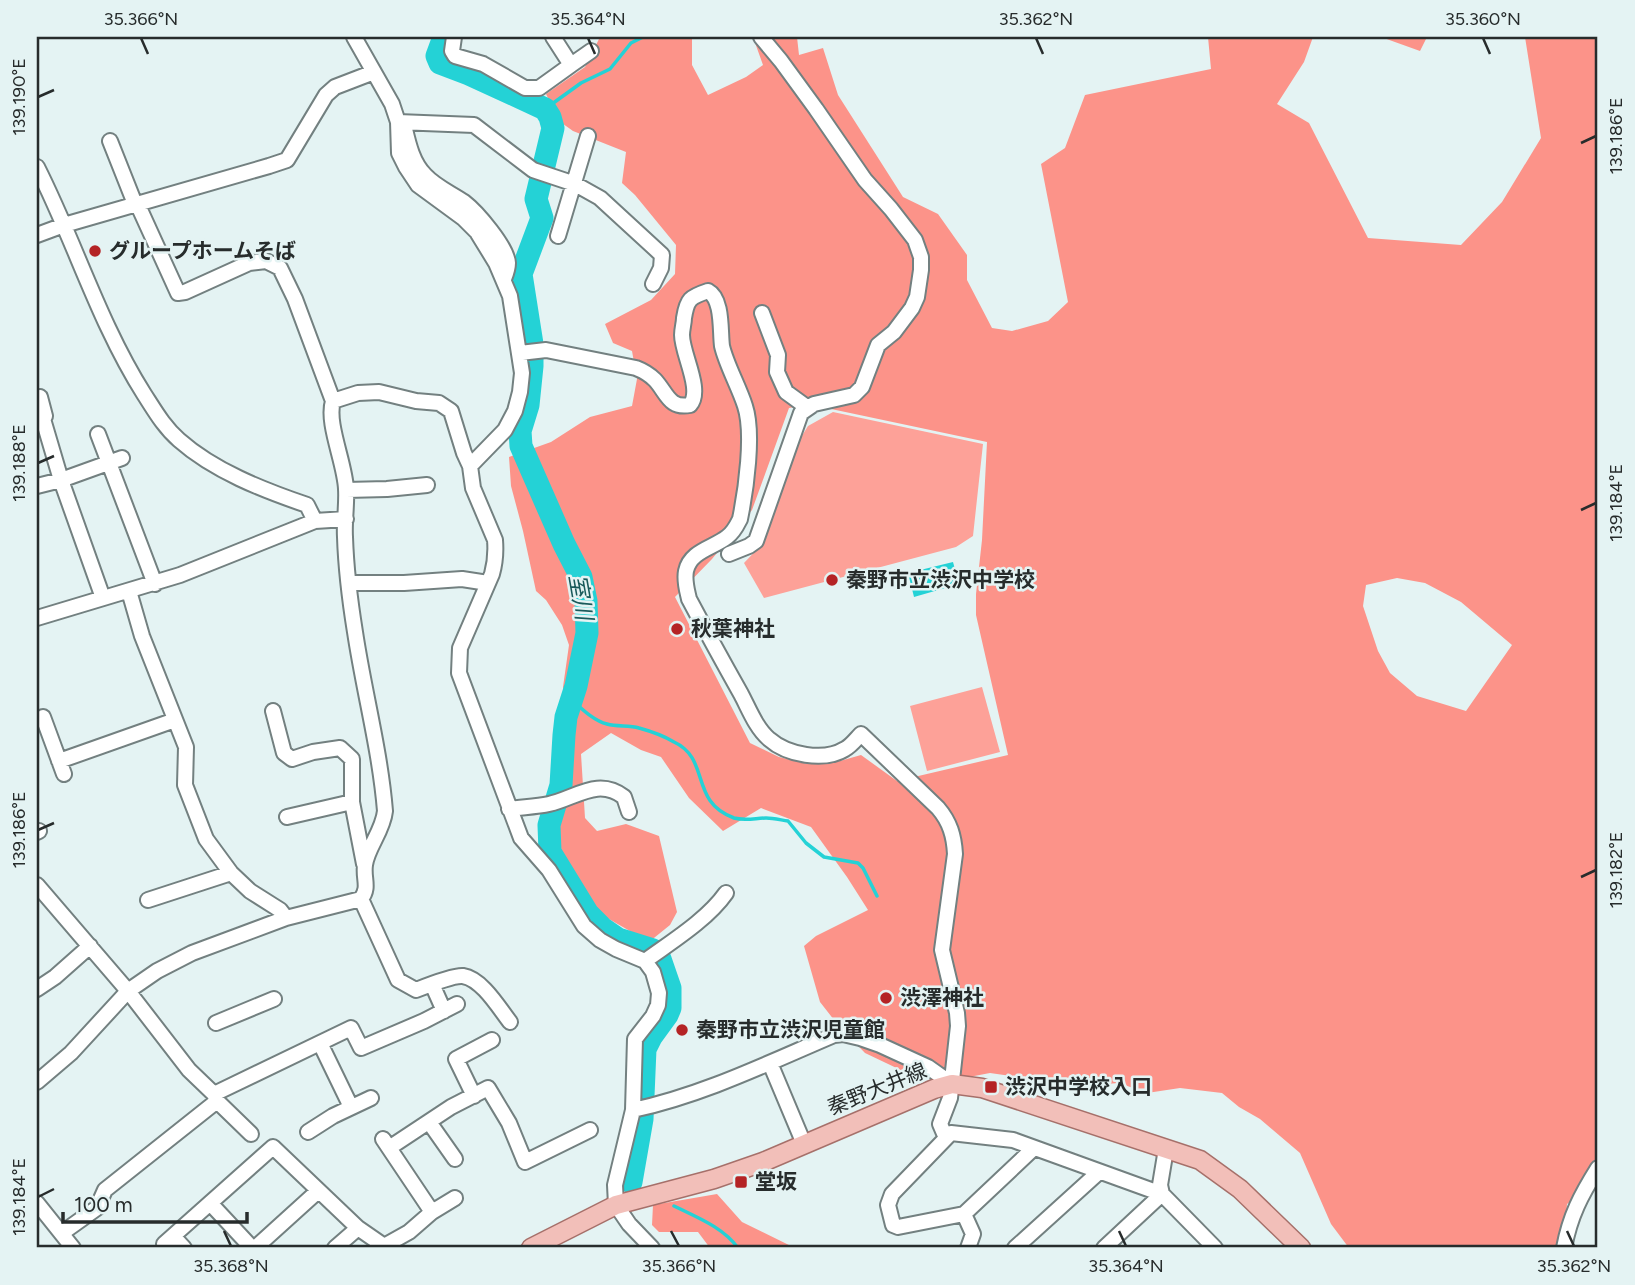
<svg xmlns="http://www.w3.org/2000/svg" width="1635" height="1285" font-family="Figtree,'Noto Sans JP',sans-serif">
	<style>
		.green { fill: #fda198 }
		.forest { fill: #fc9389; fill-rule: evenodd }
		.water { fill: #24d2d6 }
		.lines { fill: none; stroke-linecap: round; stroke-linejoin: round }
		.stream { stroke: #24d2d6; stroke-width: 3.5 }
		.river { stroke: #24d2d6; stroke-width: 23 }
		.minor-casing { stroke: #738080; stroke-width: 18 }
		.major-casing { stroke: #a6706a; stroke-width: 21 }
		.minor { stroke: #fff; stroke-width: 14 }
		.major { stroke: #f2bfb9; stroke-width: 18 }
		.ticks { fill: none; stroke: #272c2c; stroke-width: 2.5 }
		.poi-dot { fill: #b42325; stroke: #e4f3f3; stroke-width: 2.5 }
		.labels { text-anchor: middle; stroke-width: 5; stroke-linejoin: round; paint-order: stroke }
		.poi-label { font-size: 21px; font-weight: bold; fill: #272c2c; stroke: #e4f3f3; text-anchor: start }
		.street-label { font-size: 21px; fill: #272c2c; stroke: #e4f3f3 }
		.water-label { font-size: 23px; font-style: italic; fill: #195a5b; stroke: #e4f3f3 }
		.neatline { fill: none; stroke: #272c2c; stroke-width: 2.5 }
		.ticks-label { font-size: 18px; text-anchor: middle; fill: #272c2c }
	</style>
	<rect width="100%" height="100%" fill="#e4f3f3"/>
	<path class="green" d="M 833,412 L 983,444 L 973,536 L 956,547 L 764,598 L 744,563 L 765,541 L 800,439 L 808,426 Z
		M 982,687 L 1000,752 L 927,771 L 910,706 Z"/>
	<path class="forest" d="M 600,37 L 692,37 L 692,65 L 708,95 L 746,77 L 763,65 L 753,37 L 797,37 L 799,55 L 823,48 L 838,95 L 903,197 L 938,214 L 967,255 L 967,280 L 992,328 L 1012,331 L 1048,321 L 1068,302 L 1041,164 L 1065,148 L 1085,95 L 1211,69 L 1208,37 L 1313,37 L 1304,62 L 1277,104 L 1309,123 L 1368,238 L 1461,245 L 1502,202 L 1541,138 L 1525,37 L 1598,37 L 1598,1181 L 1567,1204 L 1564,1248 L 1349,1248 L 1331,1224 L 1300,1153 L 1260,1119 L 1239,1107 L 1222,1093 L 1180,1088 L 1147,1093 L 1119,1083 L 1092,1085 L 1055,1082 L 990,1073 L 969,1077 L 907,1073 L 865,1053 L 838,1025 L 820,1002 L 804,946 L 816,936 L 868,910 L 847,877 L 811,827 L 761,808 L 723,831 L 689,798 L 661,757 L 641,750 L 611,733 L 581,754 L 585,818 L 597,831 L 626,824 L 659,836 L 677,912 L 670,925 L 649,942 L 595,911 L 560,848 L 558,832 L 573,752 L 563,687 L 569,645 L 562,625 L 546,600 L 536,591 L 523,531 L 511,486 L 509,457 L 551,442 L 590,417 L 632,406 L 637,379 L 632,351 L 613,343 L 605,324 L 651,300 L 675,274 L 676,245 L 635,195 L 622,183 L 626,152 L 573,131 L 559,121 L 546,94 L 585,67 ZM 801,406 L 817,406 L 987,442 L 982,540 L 976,594 L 976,615 L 1008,755 L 897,781 L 861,755 L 840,761 L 808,764 L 779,757 L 750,743 L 675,597 L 712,559 L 752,510 L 789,408 ZM 1397,578 L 1425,583 L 1461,602 L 1512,645 L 1466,711 L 1417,696 L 1390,673 L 1378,651 L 1363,606 L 1366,585 Z
		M 1381,37 L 1427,37 L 1420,51 Z
		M 717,1194 L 742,1222 L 795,1248 L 710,1248 L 698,1232 L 659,1232 L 652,1225 L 653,1205 Z"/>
	<path class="water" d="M 953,562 L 959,584 L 914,597 L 908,573 Z"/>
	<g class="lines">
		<path class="stream" d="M 545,109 L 581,83 L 610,69 L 631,43 L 643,37
			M 572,700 C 582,709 594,721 607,724 C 617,727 629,725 639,728 C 650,731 664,736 674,742 C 711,759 689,802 734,818 C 745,821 756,818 766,818 C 773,818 781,820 788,821 L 806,843 L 824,857 L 858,863 L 863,868 L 877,896
			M 674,1206 C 696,1217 723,1227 738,1248"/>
		<path class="river" d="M 444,37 L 437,56 L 440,63 L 469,74 L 545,109 L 550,117 L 553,128 L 536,199 L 542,218 L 521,274 L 532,344 L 532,366 L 528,405 L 520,431 L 521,446 L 564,544 L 581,577 L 586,601 L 587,633 L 576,686 L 566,717 L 564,735 L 561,785 L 549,825 L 550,852 L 588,914 L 602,928 L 618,939 L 653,950 L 660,959 L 670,988 L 670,1008 L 667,1015 L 651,1037 L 645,1049 L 642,1119 L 631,1182"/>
		<defs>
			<path id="minor" d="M 354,37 L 392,104 L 398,122 L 399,153 L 406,167 L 418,185 L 463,218 L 477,232 L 496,263 L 510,296 L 522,373 L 520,392 L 515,411 L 505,430 L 470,466 L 473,488 L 495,540 C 496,552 495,563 492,574 L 460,648 L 459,673 L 521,838 L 549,870 L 584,926 L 600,940 L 616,949 L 645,961 L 653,972 L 659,993 L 658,1005 L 653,1016 L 635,1039 L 633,1110 L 615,1185 L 616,1205 L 629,1224 L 652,1248
				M 454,37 L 452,51 L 455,56 L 483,64 L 525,88 L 539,88 L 571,65 L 553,37
				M 571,65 L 591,51
				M 398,122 L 474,125 L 533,170 L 575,184 L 600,198 L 662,255 L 661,268 L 653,284
				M 404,125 C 408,142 412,162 425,175 C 436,187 451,193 464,202 C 477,212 507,247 508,263 C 508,268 506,274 504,279
				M 110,141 L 135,204
				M 37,167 C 75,242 99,323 144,394 C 155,411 164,427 179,440 C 214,471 263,490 307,505 L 315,521
				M 37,235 L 64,225 L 269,166 L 287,160 L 326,95 L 335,87 L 374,72
				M 558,236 L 588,136
				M 762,313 L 778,355 L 777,372 L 786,392 L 808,408
				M 520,353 L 546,350 L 636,368 C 644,371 649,374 655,380 C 667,393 669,409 690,405 C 703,390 682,354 682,335 C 682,329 684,323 684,318 C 687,299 690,297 708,291 C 723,299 720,331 722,346 C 726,364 739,387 745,406 C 754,433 746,490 740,519 C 737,525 734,532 727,537 C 713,548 690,551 686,571 C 684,581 687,590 689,599 C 706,631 723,662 741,694 C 749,709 756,728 769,739 C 787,755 824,762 845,749 C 851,746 856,739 861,734 L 938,808 C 950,822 954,836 955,854 L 942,950 L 957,1013 L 958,1026 L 950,1098 L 940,1124 L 946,1138
				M 40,397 L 45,416 L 43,419
				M 333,401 L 358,393 L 379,392 L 416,401 L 439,403 L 451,411 L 464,453 L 470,466
				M 37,421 L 43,419 L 61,480 L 103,598
				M 98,434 L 155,584
				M 37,486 L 61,480 L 122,458
				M 346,490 L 387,489 L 427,485
				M 729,554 L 749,546 L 756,541 L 801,413 L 814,404 L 854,395 L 862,387 L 878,345 L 894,332 L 912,308 L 917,297 L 921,270 L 921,257 L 915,240 L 891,209 L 865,180 L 816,109 L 781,61 L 761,37
				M 350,583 L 404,583 L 462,579 L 488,583
				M 129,591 L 142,636 L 186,747 L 185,785 L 206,839 L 231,873 L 250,891 L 280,910 L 286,918
				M 37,618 L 180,575 L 315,521 L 346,519
				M 273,711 L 284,753 L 292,759 L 313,752 L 340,748 L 352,759 L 352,802 L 364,864
				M 43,717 L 64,774
				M 59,761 L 175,720
				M 509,809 C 522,807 536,807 549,804 C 576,798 598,777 624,797 L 629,812
				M 287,817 L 352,802
				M 37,832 L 39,831
				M 37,885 L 128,991 L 189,1070 L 214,1094 L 217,1101 L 251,1134
				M 361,899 L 398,980 L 416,990 C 426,986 454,975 463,976 C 482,979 499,1008 510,1022
				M 148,900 L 231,873
				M 645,961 C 671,942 707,920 726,893
				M 432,984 L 444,1011
				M 37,989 L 55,977 L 90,946
				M 216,1023 L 274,999
				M 320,1043 L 351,1107
				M 770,1063 L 804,1144
				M 37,1082 L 71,1053 L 128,991 L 157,971 L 192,953 L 286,918 L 361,899 C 370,887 363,879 365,865 C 367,848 383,831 385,811 C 380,750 364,692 355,632 C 350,601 346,568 345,537 C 344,521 347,505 346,489 C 345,463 326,423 333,401 L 295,299 L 280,268 L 266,261 L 249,263 L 185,292 L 178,293 L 137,203
				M 214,1094 L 351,1028 L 361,1048 L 424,1021 L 457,1004
				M 474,1096 L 456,1059 L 492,1040
				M 633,1110 C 703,1095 768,1063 834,1035 L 843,1034 L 860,1038 L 880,1045 L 928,1067 L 952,1084
				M 429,1122 L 455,1159
				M 308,1132 L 333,1116 L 371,1098
				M 383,1139 L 432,1212
				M 389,1148 L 451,1107 L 488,1088 L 509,1123 L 525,1162 L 590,1130
				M 1034,1148 L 964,1214 L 898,1227 L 893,1225 L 888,1205 L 892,1194 L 951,1133 L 1013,1140 L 1162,1194 L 1104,1248
				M 1166,1149 L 1160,1185 L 1162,1194 L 1215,1248
				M 37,1203 L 73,1248
				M 210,1203 L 252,1248
				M 964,1214 L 973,1234 L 968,1248
				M 62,1233 L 97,1208 L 105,1190 L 217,1101
				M 173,1236 L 184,1248
				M 164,1244 L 273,1147 L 358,1228 L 384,1246 L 384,1248
				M 384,1246 L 409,1232 L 432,1212 L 455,1198
				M 255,1248 L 318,1191
				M 335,1248 L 358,1228
				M 1015,1248 L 1099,1172
				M 1564,1248 C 1570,1216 1581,1195 1598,1168"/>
			<path id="major" d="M 531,1248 L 616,1205 L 714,1179 L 763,1162 L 934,1089 L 952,1084 L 982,1088 L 1200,1160 L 1240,1189 L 1301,1248"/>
		</defs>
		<use href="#minor" class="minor-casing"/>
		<use href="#major" class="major-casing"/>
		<use href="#minor" class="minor"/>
		<use href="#major" class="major"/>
	</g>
	<path class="ticks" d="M 141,38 L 148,54M 588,38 L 595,54M 1036,38 L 1043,54M 1483,38 L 1490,54M 38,97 L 54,90M 1581,143 L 1596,136M 38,463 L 54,456M 1581,510 L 1596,503M 38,830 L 54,823M 1581,877 L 1596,870M 38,1197 L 54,1189M 224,1231 L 231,1246M 671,1231 L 679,1246M 1119,1231 L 1126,1246M 1567,1231 L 1574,1246"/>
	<g class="poi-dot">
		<circle cx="95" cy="251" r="7"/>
		<circle cx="832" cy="580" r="7"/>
		<circle cx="677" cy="629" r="7"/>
		<circle cx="886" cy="998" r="7"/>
		<circle cx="682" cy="1030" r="7"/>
		<rect x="984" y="1080" width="14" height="14" rx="3.5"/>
		<rect x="734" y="1175" width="14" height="14" rx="3.5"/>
	</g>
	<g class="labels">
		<g class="poi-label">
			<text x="109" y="258">グループホームそば</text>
			<text x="846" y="587">秦野市立渋沢中学校</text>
			<text x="691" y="636">秋葉神社</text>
			<text x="900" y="1005">渋澤神社</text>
			<text x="696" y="1037">秦野市立渋沢児童館</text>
			<text x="1005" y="1094">渋沢中学校入口</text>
			<text x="755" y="1189">堂坂</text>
		</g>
		<g class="street-label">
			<text transform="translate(877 1089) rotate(-22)" y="7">秦野大井線</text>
		</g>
		<g class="water-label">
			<text transform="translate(581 597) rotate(80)" y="8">室川</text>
		</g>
	</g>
	<rect width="1635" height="1285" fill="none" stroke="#e4f3f3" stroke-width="77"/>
	<path d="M63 1212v10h184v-10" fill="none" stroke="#272c2c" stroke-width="3.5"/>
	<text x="74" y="1212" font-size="21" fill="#272c2c" stroke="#e4f3f3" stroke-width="5" paint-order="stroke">100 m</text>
	<rect x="38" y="38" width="1558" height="1208" class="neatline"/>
	<g class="ticks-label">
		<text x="141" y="25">35.366°N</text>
		<text x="588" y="25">35.364°N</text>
		<text x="1036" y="25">35.362°N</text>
		<text x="1483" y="25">35.360°N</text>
		<text transform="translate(19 97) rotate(-90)" y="6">139.190°E</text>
		<text transform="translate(1616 136) rotate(-90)" y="6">139.186°E</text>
		<text transform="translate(19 463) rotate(-90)" y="6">139.188°E</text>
		<text transform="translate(1616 503) rotate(-90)" y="6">139.184°E</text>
		<text transform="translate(19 830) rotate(-90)" y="6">139.186°E</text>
		<text transform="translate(1616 870) rotate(-90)" y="6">139.182°E</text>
		<text transform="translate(19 1197) rotate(-90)" y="6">139.184°E</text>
		<text x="231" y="1272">35.368°N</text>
		<text x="679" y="1272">35.366°N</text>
		<text x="1126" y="1272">35.364°N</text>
		<text x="1574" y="1272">35.362°N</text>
	</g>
</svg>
